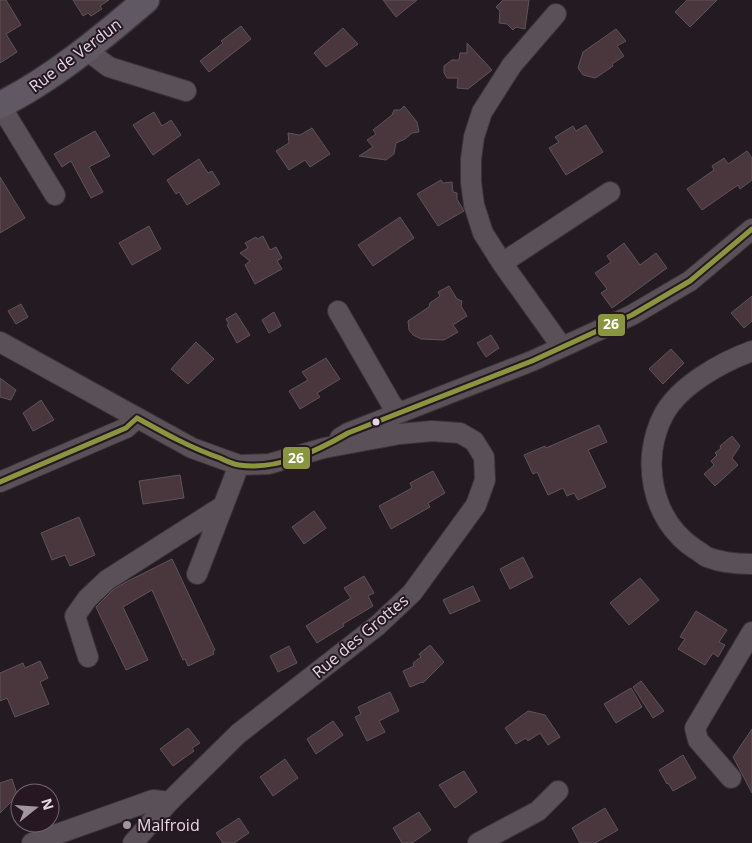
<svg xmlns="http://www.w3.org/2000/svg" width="752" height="843" font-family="'Open Sans',sans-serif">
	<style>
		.building { fill: #49373d; stroke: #5e5457 }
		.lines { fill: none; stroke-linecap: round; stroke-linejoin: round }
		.minor-casing { stroke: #3b3439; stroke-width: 22 }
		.major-casing { stroke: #3b3439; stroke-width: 29 }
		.minor { stroke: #595157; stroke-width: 20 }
		.major { stroke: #605862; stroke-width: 26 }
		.bus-1-casing { stroke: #271723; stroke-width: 9 }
		.bus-1 { stroke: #89963d; stroke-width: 5 }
		.bus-dot { fill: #e5d9e1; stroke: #271723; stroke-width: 2 }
		.poi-dot { fill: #a1969e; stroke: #271723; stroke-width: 2 }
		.labels { text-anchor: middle; stroke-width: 4; stroke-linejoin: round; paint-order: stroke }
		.street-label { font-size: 16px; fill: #e5d9e1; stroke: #271723 }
		.poi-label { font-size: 16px; fill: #e5d9e1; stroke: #271723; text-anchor: start }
		.line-badge { stroke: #271723; stroke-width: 2 }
		.badge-label { font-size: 14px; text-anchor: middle; font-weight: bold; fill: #fff }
	</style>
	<rect width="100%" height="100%" fill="#241a21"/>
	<path class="building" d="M 0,0 L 6,0 L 21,25 L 6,34 L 17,52 L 0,63 Z
		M 73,0 L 109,0 L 100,6 L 102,9 L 91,16 L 88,13 L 83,16 Z
		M 383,0 L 417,0 L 396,17 Z
		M 503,0 L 529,0 L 525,29 L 516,27 L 513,30 L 507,24 L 499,23 L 500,11 L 496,7 Z
		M 687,0 L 717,0 L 690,27 L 675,12 Z
		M 241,26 L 251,39 L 209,72 L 200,61 L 223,43 L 221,41 Z
		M 343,28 L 358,44 L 326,67 L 314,53 Z
		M 616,29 L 626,41 L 617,46 L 624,56 L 612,64 L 613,66 L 597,77 L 595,78 L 583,75 L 578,68 L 583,52 Z
		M 467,43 L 492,70 L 468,89 L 457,88 L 458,78 L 447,78 L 444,73 L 444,66 L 452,60 L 459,60 L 460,53 L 467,53 Z
		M 404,106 L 417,122 L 419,132 L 412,133 L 405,139 L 396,143 L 394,154 L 386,160 L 359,156 L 373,147 L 367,140 L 376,134 L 373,130 L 392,115 L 394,110 L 400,110 Z
		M 154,112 L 162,126 L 171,120 L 181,135 L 153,155 L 133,125 Z
		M 586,125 L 603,152 L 566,175 L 549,148 L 559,142 L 555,137 L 573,126 L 576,131 Z
		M 312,128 L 330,154 L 310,167 L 305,160 L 289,170 L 276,151 L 289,143 L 288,133 L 300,135 Z
		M 95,131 L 110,156 L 89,167 L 103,192 L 91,198 L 71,161 L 62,167 L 54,154 Z
		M 747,151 L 752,158 L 752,180 L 740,189 L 738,185 L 702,210 L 687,189 L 714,170 L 712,166 L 724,158 L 728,164 Z
		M 199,159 L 208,173 L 212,171 L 220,184 L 187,205 L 179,192 L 176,194 L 167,180 Z
		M 0,177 L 25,218 L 0,233 Z
		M 441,180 L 443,183 L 452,182 L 453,192 L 457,193 L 457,199 L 464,211 L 438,226 L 417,194 Z
		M 400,217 L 414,238 L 373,266 L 358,245 Z
		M 149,226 L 161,249 L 132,265 L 119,243 Z
		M 263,236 L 270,250 L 276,247 L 282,258 L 277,261 L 282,269 L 255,284 L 245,265 L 250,261 L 240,253 L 248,248 L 245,243 L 256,237 L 257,239 Z
		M 624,243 L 640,265 L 656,253 L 667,268 L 612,308 L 601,293 L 607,289 L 595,273 L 611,262 L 607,256 Z
		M 449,286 L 457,299 L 462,301 L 461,306 L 467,316 L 453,325 L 458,332 L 444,340 L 421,339 L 413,335 L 409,330 L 408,321 L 429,307 L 430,303 L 440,296 L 438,292 Z
		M 752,296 L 752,321 L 744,328 L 731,313 Z
		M 21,304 L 28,317 L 16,324 L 8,311 Z
		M 274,312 L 281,326 L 269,333 L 262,320 Z
		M 236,313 L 250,335 L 237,343 L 227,325 L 229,324 L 226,319 Z
		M 491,335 L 499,348 L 486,357 L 477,343 Z
		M 196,342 L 214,359 L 188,384 L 171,369 Z
		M 671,349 L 684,363 L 663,384 L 649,369 Z
		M 326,358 L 340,379 L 317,393 L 320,397 L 300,409 L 289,391 L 308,380 L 302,372 Z
		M 0,378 L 16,390 L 11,400 L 0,397 Z
		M 41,400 L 54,420 L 33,431 L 23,413 Z
		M 599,425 L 607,442 L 588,450 L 606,487 L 578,500 L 574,493 L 567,496 L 563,488 L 548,495 L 537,472 L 533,474 L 524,455 L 545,446 L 546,448 Z
		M 732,436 L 740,446 L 732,458 L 738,465 L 715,486 L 704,474 L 714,465 L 711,461 L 717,455 L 715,453 L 721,448 L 720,446 Z
		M 433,471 L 445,493 L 428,503 L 430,507 L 391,529 L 379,506 L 412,488 L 410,483 Z
		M 180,475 L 184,498 L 143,504 L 139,481 Z
		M 314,511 L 326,528 L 304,544 L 292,527 Z
		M 79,517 L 95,555 L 70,566 L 65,555 L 52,560 L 41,533 Z
		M 523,557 L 533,577 L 510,589 L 500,569 Z
		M 172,559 L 215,650 L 213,651 L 214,654 L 188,666 L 185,659 L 183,660 L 152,590 L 123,607 L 148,660 L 126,670 L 96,607 L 114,589 L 126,582 Z
		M 364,576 L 374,593 L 368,596 L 373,606 L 343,624 L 344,626 L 317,643 L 306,626 L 351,598 L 344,588 Z
		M 640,578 L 659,600 L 629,625 L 610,603 Z
		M 473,586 L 480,601 L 450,614 L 443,600 Z
		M 696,611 L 727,630 L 719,642 L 725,645 L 718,657 L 713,653 L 705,665 L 678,649 L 685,639 L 680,637 Z
		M 430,645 L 444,662 L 423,683 L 422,682 L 410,687 L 403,671 L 414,666 L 413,663 L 421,657 L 419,654 Z
		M 289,646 L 297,663 L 278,672 L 270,656 Z
		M 40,661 L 48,678 L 40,682 L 49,704 L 15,717 L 7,698 L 0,701 L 0,673 L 23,663 L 25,668 Z
		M 641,681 L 664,711 L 653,718 L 633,687 Z
		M 631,688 L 642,707 L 616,723 L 604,704 Z
		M 390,692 L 399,711 L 379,721 L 385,732 L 367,741 L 355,717 L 361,714 L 358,707 Z
		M 528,711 L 545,715 L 560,737 L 548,745 L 540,733 L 528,741 L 526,738 L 516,744 L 505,728 Z
		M 333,721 L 343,735 L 316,754 L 307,739 Z
		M 188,728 L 200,743 L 192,748 L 194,751 L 173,766 L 160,749 Z
		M 752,729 L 752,793 L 733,757 Z
		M 683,755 L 696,778 L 673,791 L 668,783 L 667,784 L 659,770 Z
		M 285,759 L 298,778 L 273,796 L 260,777 Z
		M 464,771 L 477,792 L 455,808 L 439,785 Z
		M 12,779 L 19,800 L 11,802 L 0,813 L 0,783 Z
		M 605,808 L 618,830 L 595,843 L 580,843 L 572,828 Z
		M 419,812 L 431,830 L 412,843 L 402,843 L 393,828 Z
		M 239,818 L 249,833 L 234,843 L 223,843 L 216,833 Z"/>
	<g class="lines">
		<defs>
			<path id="minor" d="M 556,14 L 512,65 L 482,112 L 474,137 L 471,159 L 471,182 L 474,205 L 483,233 L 502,263 L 562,347
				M 85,49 L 109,67 L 186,91
				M 0,105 L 55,195
				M 502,263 L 610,192
				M 338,311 L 392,405 L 400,412
				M 0,342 L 192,448 L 239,465 L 269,464 L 324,448 L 400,434 L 432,431 L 460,433 L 474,441 L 484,457 L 485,480 L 476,505 L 412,593 L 378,625 L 238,734 L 167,804 L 133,843
				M 752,351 C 722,362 680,385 664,414 C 640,459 651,520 695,549 C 699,551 703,555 707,557 C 722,563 737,564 752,564
				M 340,438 L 348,433 L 532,361 L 632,315 L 690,281 L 752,229
				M 0,482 L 126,428 L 137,418
				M 197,574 L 239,465
				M 88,657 L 75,616 L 87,599 L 107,580 L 223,506
				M 731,778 L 698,740 L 695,728 L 752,632
				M 32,843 L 153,800 L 162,801 L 167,804
				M 478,843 L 538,811 L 558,791"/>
			<path id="major" d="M 0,105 C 51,80 103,37 146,0"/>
		</defs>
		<use href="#minor" class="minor-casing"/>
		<use href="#major" class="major-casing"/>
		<use href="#minor" class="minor"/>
		<use href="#major" class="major"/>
		<defs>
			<path id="bus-1" d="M 137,418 C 164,433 191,448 220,458 C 226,461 232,464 239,465 C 276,471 317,451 348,433 L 532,361 L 632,315 L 690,281 L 752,229
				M 0,482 L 126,428 L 137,418"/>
		</defs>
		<use href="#bus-1" class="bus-1-casing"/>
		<use href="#bus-1" class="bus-1"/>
	</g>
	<circle class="bus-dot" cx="376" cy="422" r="4.5"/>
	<circle class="poi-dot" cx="127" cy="825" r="5"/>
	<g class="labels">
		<g class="street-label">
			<text transform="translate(75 55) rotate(-37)" y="6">Rue de Verdun</text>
			<text transform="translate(360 636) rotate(-40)" y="6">Rue des Grottes</text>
		</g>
		<g class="poi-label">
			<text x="137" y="831">Malfroid</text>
		</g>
	</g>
	<g class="line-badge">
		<rect x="597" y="313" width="29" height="24" rx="5" fill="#89963d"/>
		<rect x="282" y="446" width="29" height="24" rx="5" fill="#89963d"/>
	</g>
	<g class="badge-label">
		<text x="611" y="329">26</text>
		<text x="296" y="463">26</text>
	</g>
	<g transform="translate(35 808) rotate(73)"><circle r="24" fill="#271723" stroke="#73656f"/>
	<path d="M0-4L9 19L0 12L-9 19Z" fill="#a1969e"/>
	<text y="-8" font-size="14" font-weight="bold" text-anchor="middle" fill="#e5d9e1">N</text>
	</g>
</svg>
